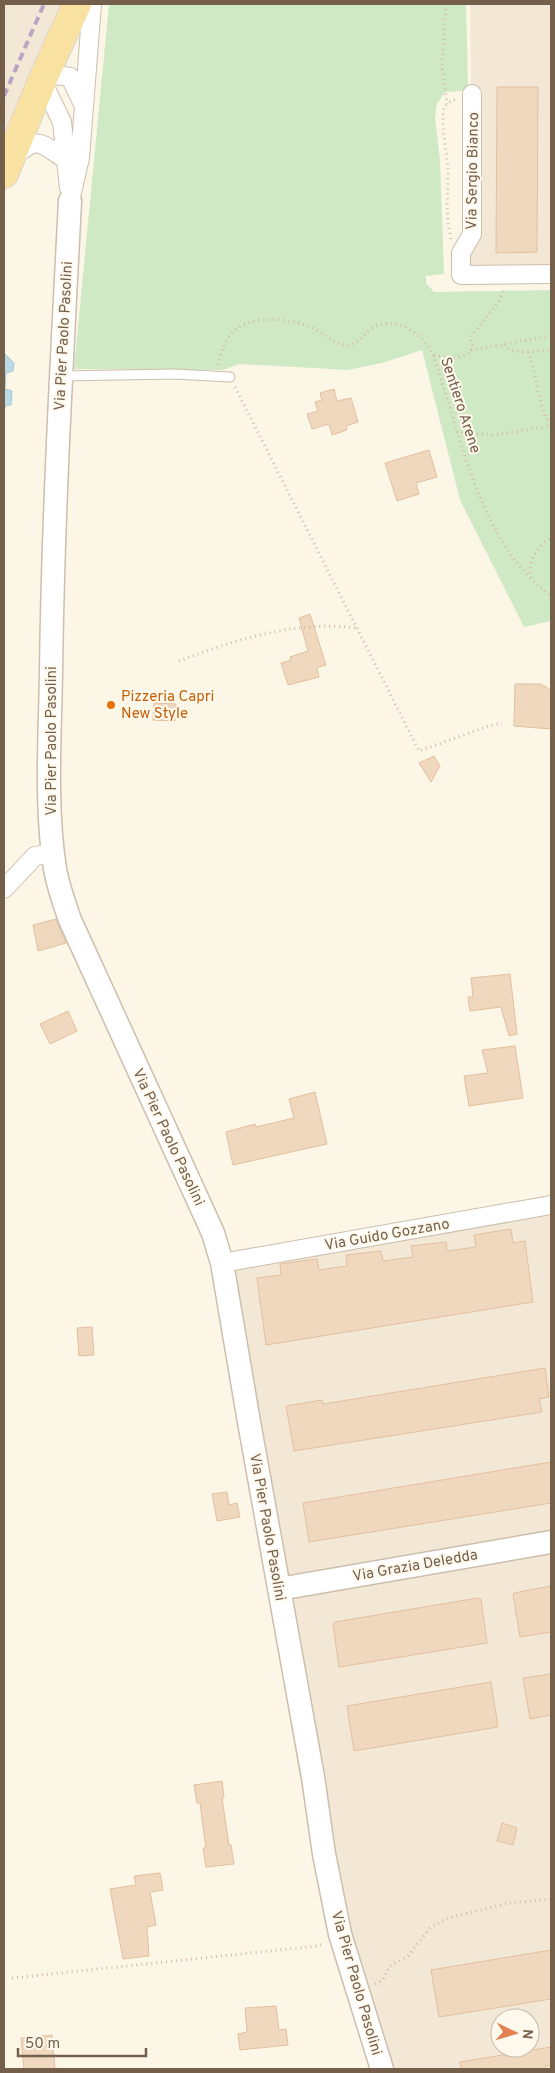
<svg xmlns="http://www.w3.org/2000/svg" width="555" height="2073" font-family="Overpass,sans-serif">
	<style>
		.residential { fill: #f3e8d5; fill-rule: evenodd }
		.green { fill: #cfe9c5 }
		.water { fill: #bbdae5; stroke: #a2c8d6 }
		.building { fill: #f0d8bf; stroke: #e2c09f }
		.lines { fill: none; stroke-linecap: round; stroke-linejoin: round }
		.service-casing { stroke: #cdbead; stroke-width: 11 }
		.minor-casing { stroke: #cdbead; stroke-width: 20 }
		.tertiary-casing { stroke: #cdbead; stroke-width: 25 }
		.primary-casing { stroke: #dbd5d0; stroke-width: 30 }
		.path { stroke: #d5bba2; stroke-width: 3; stroke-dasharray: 1 4; stroke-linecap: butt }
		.service { stroke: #fff; stroke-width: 9 }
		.minor { stroke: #fff; stroke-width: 18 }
		.tertiary { stroke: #fff; stroke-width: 22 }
		.primary { stroke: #f8e1a1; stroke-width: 28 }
		.rail { stroke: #baa5c5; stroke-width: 4; stroke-dasharray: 8 5; stroke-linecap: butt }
		.food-dot { fill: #e8710a; stroke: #fef9ec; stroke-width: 2 }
		.labels { text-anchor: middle; stroke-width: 4; stroke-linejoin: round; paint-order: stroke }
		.street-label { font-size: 15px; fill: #745f4b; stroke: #fef9ec }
		.food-label { font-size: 15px; fill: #c56008; stroke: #fef9ec; text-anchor: start }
	</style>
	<rect width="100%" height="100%" fill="#fcf6e6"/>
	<path class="residential" d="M 4,4 L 86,4 L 4,195 Z
		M 470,4 L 551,4 L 551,280 L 459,281 L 466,232 L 466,94 L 471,84 Z
		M 551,1199 L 551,2069 L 371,2069 L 332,1951 L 324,1920 L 213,1268 ZM 500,2018 L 530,2018 L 530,2048 L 500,2048 Z"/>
	<path class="green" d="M 109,4 L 466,4 L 468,87 L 462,91 L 445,92 L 437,104 L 435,118 L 440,160 L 444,274 L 426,276 L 426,283 L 434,292 L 551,290 L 551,621 L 524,627 L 460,500 L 422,350 L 382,363 L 348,370 L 239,364 L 223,370 L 74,369 Z"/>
	<path class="water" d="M 4,353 L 14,363 L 13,371 L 6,373 L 5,389 L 12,391 L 11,405 L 7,405 L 4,409 Z"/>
	<path class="building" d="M 497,87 L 538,87 L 537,252 L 496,253 Z
		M 334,389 L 337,401 L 351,398 L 358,422 L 346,426 L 347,430 L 332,435 L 329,424 L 312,429 L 307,414 L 318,411 L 315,402 L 322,400 L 320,393 Z
		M 429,450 L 437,477 L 416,483 L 419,494 L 397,501 L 385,463 Z
		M 310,614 L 326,665 L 317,668 L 319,677 L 288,685 L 281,663 L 291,660 L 290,657 L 308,651 L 299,618 Z
		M 515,684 L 541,684 L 551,690 L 551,729 L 514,726 Z
		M 154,703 L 176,704 L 175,721 L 153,720 Z
		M 434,756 L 440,766 L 431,782 L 419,763 Z
		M 56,919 L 66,943 L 38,951 L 33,925 Z
		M 510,974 L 517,1034 L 509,1036 L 501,1007 L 470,1011 L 468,997 L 473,997 L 471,978 Z
		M 68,1011 L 77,1031 L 50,1044 L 40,1024 Z
		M 515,1046 L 523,1098 L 469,1106 L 464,1076 L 488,1073 L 482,1050 Z
		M 315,1092 L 327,1144 L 233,1165 L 226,1132 L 255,1124 L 256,1127 L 294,1118 L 289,1099 Z
		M 511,1229 L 513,1243 L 525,1241 L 533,1302 L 266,1345 L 257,1278 L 281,1275 L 280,1264 L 317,1259 L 319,1270 L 347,1266 L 346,1255 L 381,1251 L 383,1261 L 413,1257 L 411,1246 L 446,1242 L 447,1251 L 476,1247 L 474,1235 Z
		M 92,1327 L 94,1355 L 79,1356 L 77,1328 Z
		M 545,1368 L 549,1397 L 539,1399 L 542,1412 L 294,1451 L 286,1406 L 322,1400 L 323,1404 Z
		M 551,1462 L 551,1503 L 309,1542 L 303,1503 Z
		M 227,1492 L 229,1505 L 237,1503 L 240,1517 L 217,1521 L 212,1494 Z
		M 551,1586 L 551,1632 L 520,1637 L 513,1594 L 514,1593 Z
		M 478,1598 L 481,1599 L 487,1643 L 339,1667 L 333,1624 L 335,1624 L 335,1622 Z
		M 551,1674 L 551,1715 L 530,1719 L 523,1678 Z
		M 491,1682 L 498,1727 L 354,1751 L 347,1706 Z
		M 222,1781 L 224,1798 L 222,1798 L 229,1845 L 231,1845 L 234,1864 L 206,1867 L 203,1848 L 206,1848 L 202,1819 L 200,1803 L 197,1803 L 194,1785 Z
		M 502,1823 L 517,1828 L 513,1845 L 497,1841 Z
		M 160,1873 L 163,1890 L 150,1892 L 156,1925 L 147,1927 L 149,1956 L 123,1959 L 110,1889 L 136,1885 L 134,1876 Z
		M 551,1950 L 551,1999 L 439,2017 L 431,1970 Z
		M 276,2006 L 279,2030 L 286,2029 L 288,2045 L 240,2050 L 238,2034 L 247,2032 L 245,2008 Z
		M 52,2035 L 55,2069 L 24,2069 L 21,2038 Z
		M 551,2047 L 551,2065 L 545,2066 L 545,2069 L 461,2069 L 460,2062 Z"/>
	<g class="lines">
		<defs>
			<path id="service" d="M 61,376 L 174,374 L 230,377"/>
			<path id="minor" d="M 472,94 L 472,234 L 461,253 L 461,275 L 551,274
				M 12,158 C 39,135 39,142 66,160
				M 69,188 L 62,122 L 42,81 L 57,75 L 70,77 L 83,104
				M 70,201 L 80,158 L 92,4
				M 4,889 L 35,856 L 53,853
				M 222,1263 L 551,1205"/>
			<path id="tertiary" d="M 70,201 C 62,358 53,515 51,673 C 50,737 45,805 55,869 C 58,886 64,903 70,920 L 213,1233 L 222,1263 L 249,1422 L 313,1777 L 324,1854 L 340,1934 L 382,2069
				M 279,1589 L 551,1542"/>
			<path id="primary" d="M 4,174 L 42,81 L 77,4"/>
		</defs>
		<use href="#service" class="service-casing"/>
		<use href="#minor" class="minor-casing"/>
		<use href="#tertiary" class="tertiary-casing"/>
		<use href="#primary" class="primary-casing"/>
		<path class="path" d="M 446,4 L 442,65 L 447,104
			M 451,239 C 445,216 448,195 448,173 C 448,151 440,128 444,107 L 452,100 L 457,100
			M 504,345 C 515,356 537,351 551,350
			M 471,350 L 551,336
			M 528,352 C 538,375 536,404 551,425
			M 434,355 C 448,358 458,360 470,353 L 473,346 L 470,338 L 499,301 L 503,291
			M 218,365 C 222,353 223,341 234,331 C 252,314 296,318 317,330 C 327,336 335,345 347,345 C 361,344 362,335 371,329 C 394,313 424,334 433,355 C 459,428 472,510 523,570 C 531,580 541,587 551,596
			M 235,387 L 419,751 L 489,726 L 502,723
			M 457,432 L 494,435 L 551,426
			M 531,578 C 527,562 537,546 551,538
			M 179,661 C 234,640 297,620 356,628
			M 12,1978 L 317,1946 L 324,1943
			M 375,1984 L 383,1980 L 390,1966 L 408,1956 L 430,1928 L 448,1918 L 509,1903 L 551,1899"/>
		<use href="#service" class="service"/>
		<use href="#minor" class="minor"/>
		<use href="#tertiary" class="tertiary"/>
		<use href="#primary" class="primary"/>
		<path class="rail" d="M 4,96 L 44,4"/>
	</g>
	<circle class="food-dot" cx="111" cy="705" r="5"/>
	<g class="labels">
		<g class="street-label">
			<text transform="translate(472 171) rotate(-89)" y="5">Via Sergio Bianco</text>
			<text transform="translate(63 336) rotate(-87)" y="5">Via Pier Paolo Pasolini</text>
			<text transform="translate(461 405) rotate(72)" y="5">Sentiero Arene</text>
			<text transform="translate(51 741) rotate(-90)" y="5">Via Pier Paolo Pasolini</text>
			<text transform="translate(169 1137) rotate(65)" y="5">Via Pier Paolo Pasolini</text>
			<text transform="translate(387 1234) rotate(-10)" y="5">Via Guido Gozzano</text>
			<text transform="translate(268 1527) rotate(80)" y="5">Via Pier Paolo Pasolini</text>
			<text transform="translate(415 1565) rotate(-10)" y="5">Via Grazia Deledda</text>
			<text transform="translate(357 1983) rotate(74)" y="5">Via Pier Paolo Pasolini</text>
		</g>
		<g class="food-label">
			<text x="121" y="701">Pizzeria Capri<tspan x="121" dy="17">New Style</tspan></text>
		</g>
	</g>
	<rect width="555" height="2073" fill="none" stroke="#745f4b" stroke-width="10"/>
	<g transform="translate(515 2033) rotate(95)"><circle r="24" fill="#fef9ec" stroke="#c7bbac"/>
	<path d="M0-4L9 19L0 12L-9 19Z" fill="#e2804f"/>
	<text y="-8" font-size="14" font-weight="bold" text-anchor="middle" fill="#745f4b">N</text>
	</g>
	<path d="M18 2048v8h128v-8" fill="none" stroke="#745f4b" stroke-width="2.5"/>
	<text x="25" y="2048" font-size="15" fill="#745f4b" stroke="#fef9ec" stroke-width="4" paint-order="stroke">50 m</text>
</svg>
